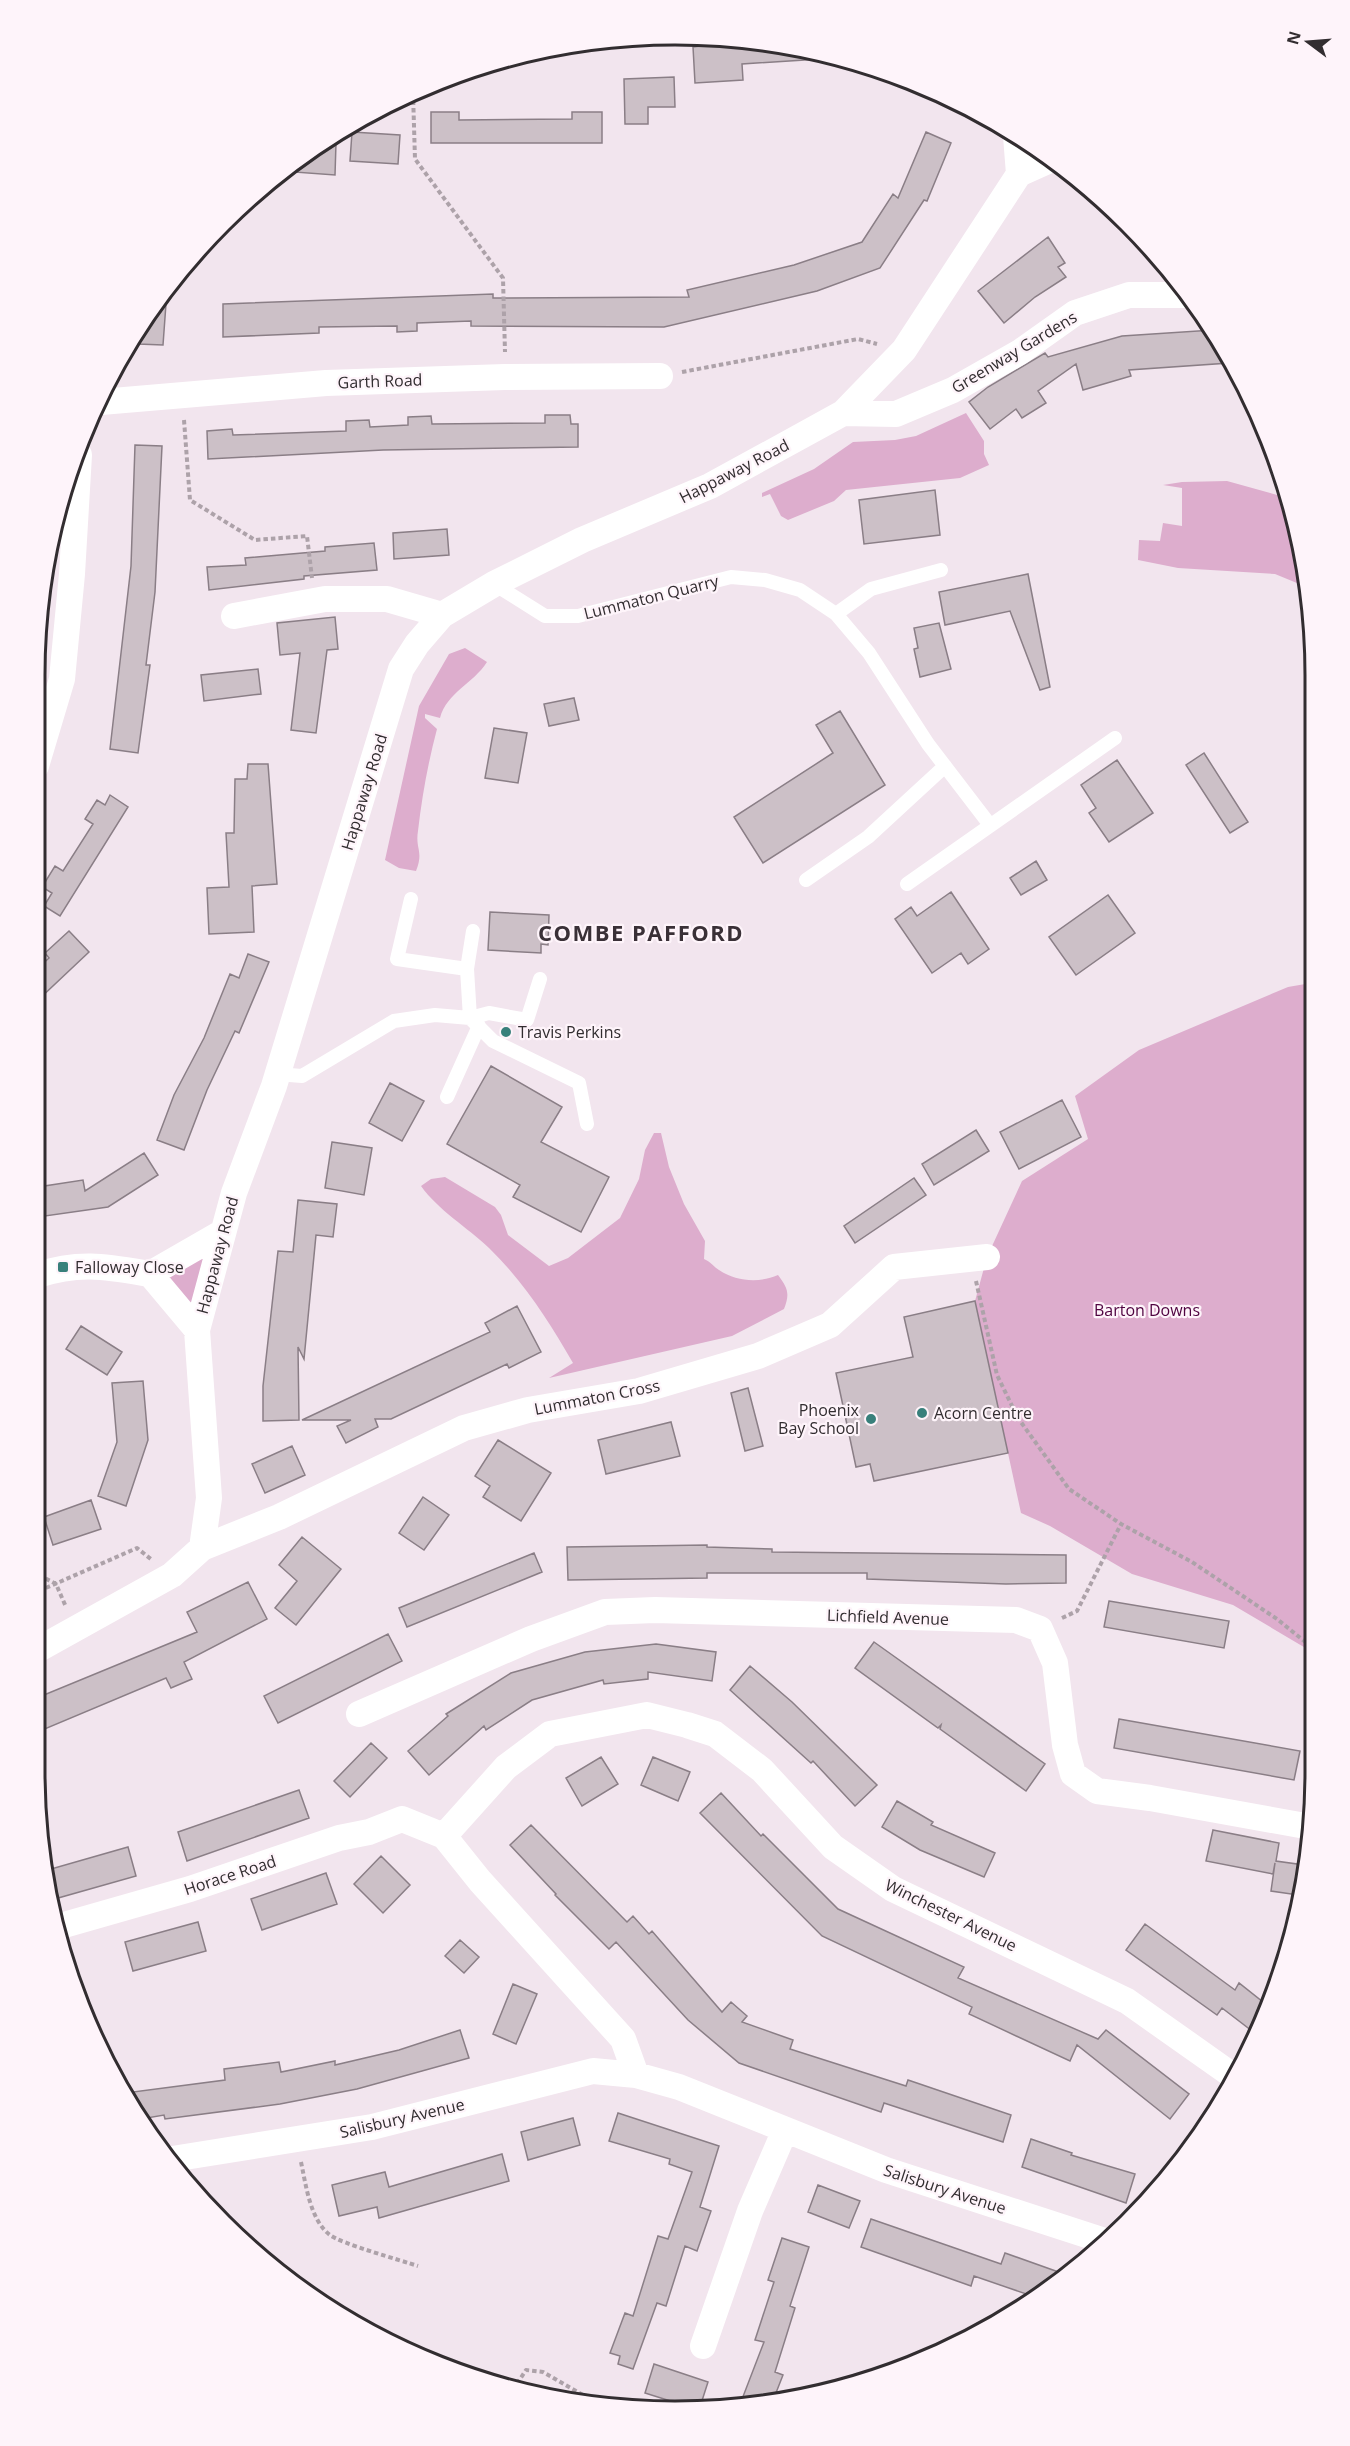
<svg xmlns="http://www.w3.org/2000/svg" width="1350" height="2446" font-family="'Open Sans',sans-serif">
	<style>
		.green { fill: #ddadcd }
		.building { fill: #ccc0c7; stroke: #8a7e86; stroke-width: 1.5 }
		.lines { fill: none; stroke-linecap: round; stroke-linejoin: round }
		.path { stroke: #ada2a9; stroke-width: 4; stroke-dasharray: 4.5 3; stroke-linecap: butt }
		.service { stroke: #fff; stroke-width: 14 }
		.minor { stroke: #fff; stroke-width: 26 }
		.poi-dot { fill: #38807b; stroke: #fef4fa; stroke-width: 2 }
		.labels { text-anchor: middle; stroke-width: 4.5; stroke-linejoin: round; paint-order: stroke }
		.street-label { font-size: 16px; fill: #322d30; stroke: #fef4fa }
		.poi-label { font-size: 16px; fill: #322d30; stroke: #fef4fa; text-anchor: start }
		.park-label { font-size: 16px; fill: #4f0340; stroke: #fef4fa }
		.district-label { font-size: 22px; font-weight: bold; letter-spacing: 1.5px; fill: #3a3037; stroke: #fef4fa }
		.rim { fill: none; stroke: #322d30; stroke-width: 3 }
	</style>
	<rect width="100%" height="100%" fill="#f2e5ee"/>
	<path class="green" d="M 966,413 L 984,441 L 984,454 L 989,465 L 960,478 L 846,490 L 834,501 L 788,520 L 781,516 L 770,494 L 762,497 L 762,493 L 814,469 L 853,442 L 895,440 L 916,436 Z
		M 1227,481 L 1288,498 L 1309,588 L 1275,574 L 1178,568 L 1138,560 L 1139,540 L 1160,541 L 1163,523 L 1182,526 L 1182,488 L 1163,485 L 1182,482 Z
		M 465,648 L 487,662 C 473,684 447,692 440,718 L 425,714 L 425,718 L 437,729 C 428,763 422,796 418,831 C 415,849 424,851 416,871 L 399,868 L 385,860 L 419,706 L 449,654 Z
		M 1311,983 L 1314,1653 L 1233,1605 L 1132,1574 L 1050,1526 L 1021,1513 L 975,1301 L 987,1257 L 1022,1181 L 1088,1139 L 1075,1096 L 1139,1050 L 1288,987 Z
		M 654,1133 L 661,1133 L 669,1167 L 684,1204 L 705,1241 L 704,1259 C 711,1262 714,1267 719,1270 C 737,1282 760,1283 778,1275 C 788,1288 790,1294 784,1309 L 732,1336 L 549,1378 L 573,1363 C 549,1321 523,1281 489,1248 C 467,1227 438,1210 421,1186 L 431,1179 L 445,1177 L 495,1207 L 501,1215 L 508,1235 L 549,1266 L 568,1258 L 620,1218 L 639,1179 L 645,1150 Z
		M 223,1232 L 197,1330 L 150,1274 Z"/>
	<path class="building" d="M 700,38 L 759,40 L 821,54 L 820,59 L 742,64 L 743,80 L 695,83 L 693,47 L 700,46 Z
		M 674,77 L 675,107 L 648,107 L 648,124 L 625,124 L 624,79 Z
		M 431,112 L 459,112 L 459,120 L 572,119 L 572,112 L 602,112 L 602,143 L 431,143 Z
		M 352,132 L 400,135 L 398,164 L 350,161 Z
		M 926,132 L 951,143 L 927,201 L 924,200 L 880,268 L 817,291 L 664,327 L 471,326 L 471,321 L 417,323 L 417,331 L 397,332 L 397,326 L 319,327 L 319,333 L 223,337 L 223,304 L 493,294 L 493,298 L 689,297 L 687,290 L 794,265 L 862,242 L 893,194 L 898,198 Z
		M 324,142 L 336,143 L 335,175 L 280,171 Z
		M 1048,237 L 1065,263 L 1058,267 L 1066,277 L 1035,297 L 1004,323 L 978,291 Z
		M 167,290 L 163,345 L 138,344 L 138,329 Z
		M 1213,330 L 1229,363 L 1129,370 L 1131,376 L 1083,390 L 1076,364 L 1038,391 L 1046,403 L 1022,418 L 1016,409 L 990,429 L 969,402 L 988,387 L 1045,353 L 1048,357 L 1122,336 Z
		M 545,415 L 570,415 L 571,424 L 578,424 L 578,447 L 383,450 L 208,459 L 207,431 L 232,429 L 233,435 L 346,431 L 346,421 L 369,420 L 370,427 L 408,425 L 408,417 L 431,416 L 432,424 L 545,423 Z
		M 135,445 L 162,446 L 155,592 L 146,665 L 150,665 L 138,753 L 110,749 L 131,566 Z
		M 935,490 L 940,535 L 864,544 L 859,500 Z
		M 447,529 L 449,555 L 394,559 L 393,533 Z
		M 374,543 L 377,570 L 304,576 L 304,579 L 209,590 L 207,567 L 246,565 L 245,558 L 325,551 L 325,547 Z
		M 1028,574 L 1050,687 L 1040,690 L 1010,611 L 945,625 L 939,592 Z
		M 335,617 L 338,649 L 327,650 L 316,733 L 291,730 L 300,653 L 280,655 L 277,623 Z
		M 939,623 L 951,669 L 920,677 L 914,649 L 918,648 L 914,628 Z
		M 258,669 L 261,694 L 204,701 L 201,675 Z
		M 574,698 L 579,720 L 549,726 L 544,704 Z
		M 840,711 L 885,785 L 763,863 L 734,817 L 833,753 L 816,725 Z
		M 494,728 L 527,733 L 518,783 L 485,778 Z
		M 1204,753 L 1248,822 L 1230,833 L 1186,765 Z
		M 1117,760 L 1153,813 L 1109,842 L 1089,813 L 1096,808 L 1081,785 Z
		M 248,764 L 268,764 L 277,884 L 252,886 L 254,932 L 209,934 L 207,888 L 229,887 L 226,833 L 234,833 L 235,779 L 247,779 Z
		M 110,795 L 128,807 L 60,916 L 44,906 L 52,893 L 42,887 L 55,866 L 63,871 L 93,824 L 85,819 L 97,800 L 105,805 Z
		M 1036,861 L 1047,880 L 1021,895 L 1010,878 Z
		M 951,892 L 989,949 L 968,964 L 961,953 L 932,973 L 895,919 L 911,907 L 917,916 Z
		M 1108,895 L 1135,933 L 1076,975 L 1049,937 Z
		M 490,912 L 549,915 L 548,945 L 541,944 L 541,953 L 488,950 Z
		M 69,931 L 89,952 L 37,1001 L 37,969 L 49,958 L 45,953 Z
		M 248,954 L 269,962 L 239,1033 L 235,1031 L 207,1090 L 184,1150 L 157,1140 L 174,1095 L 204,1038 L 230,974 L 239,978 Z
		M 491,1066 L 562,1107 L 541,1142 L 609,1177 L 581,1232 L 513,1197 L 520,1185 L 447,1144 Z
		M 390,1083 L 424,1101 L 402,1141 L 369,1123 Z
		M 1062,1100 L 1081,1137 L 1019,1169 L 1000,1132 Z
		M 976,1130 L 989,1151 L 934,1185 L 922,1164 Z
		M 332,1142 L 372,1148 L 364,1195 L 325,1188 Z
		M 144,1153 L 158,1175 L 108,1207 L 38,1217 L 38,1187 L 83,1180 L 85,1191 Z
		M 914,1178 L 926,1195 L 855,1243 L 844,1226 Z
		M 298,1200 L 337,1204 L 333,1237 L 316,1235 L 304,1359 L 298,1347 L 299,1420 L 263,1421 L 263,1386 L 278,1251 L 293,1252 Z
		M 975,1301 L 1008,1453 L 874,1481 L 870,1464 L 856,1467 L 836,1373 L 913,1357 L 904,1317 Z
		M 517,1306 L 541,1352 L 509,1368 L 507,1364 L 391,1419 L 375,1419 L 378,1427 L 346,1443 L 337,1426 L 351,1420 L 302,1420 L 490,1332 L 485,1323 Z
		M 81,1326 L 122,1352 L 107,1375 L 66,1349 Z
		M 143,1381 L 148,1440 L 126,1506 L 98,1496 L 117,1442 L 112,1383 Z
		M 748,1388 L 763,1446 L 745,1451 L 731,1393 Z
		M 671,1422 L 680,1456 L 606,1474 L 598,1440 Z
		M 498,1440 L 551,1473 L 521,1521 L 483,1497 L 490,1486 L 475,1476 Z
		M 292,1446 L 305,1475 L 265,1493 L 252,1464 Z
		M 423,1497 L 449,1515 L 424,1550 L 399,1533 Z
		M 91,1500 L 101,1529 L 53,1545 L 44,1517 Z
		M 302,1537 L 341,1569 L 296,1625 L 275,1608 L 297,1581 L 279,1565 Z
		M 707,1545 L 707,1547 L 772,1549 L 772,1552 L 1066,1555 L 1066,1583 L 1006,1584 L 867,1579 L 867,1573 L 707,1573 L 707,1578 L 568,1580 L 567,1547 Z
		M 534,1553 L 542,1572 L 407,1627 L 399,1608 Z
		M 248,1582 L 267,1619 L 184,1662 L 192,1679 L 171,1688 L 166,1678 L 40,1731 L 39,1697 L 197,1632 L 187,1612 Z
		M 1109,1601 L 1229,1621 L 1224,1648 L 1104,1627 Z
		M 388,1634 L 402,1661 L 278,1723 L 264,1696 Z
		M 874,1642 L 1045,1764 L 1026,1791 L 940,1729 L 941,1725 L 938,1728 L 855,1668 Z
		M 656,1644 L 716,1652 L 712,1681 L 648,1672 L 648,1679 L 604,1684 L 603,1680 L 532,1700 L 486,1730 L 484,1726 L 429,1775 L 408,1751 L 448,1716 L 446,1714 L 511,1673 L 585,1652 Z
		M 750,1666 L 792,1702 L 877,1785 L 855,1806 L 813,1761 L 811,1763 L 730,1690 Z
		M 1119,1719 L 1300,1751 L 1294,1780 L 1114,1748 Z
		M 371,1743 L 387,1758 L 350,1797 L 334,1781 Z
		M 601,1757 L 618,1784 L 582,1806 L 566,1778 Z
		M 653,1757 L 690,1772 L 678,1801 L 641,1785 Z
		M 299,1790 L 309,1818 L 187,1861 L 178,1832 Z
		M 721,1793 L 761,1836 L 763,1834 L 838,1909 L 964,1967 L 958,1978 L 1098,2039 L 1106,2030 L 1189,2094 L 1170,2119 L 1077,2045 L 1070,2061 L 969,2014 L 972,2007 L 822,1936 L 700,1813 Z
		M 897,1801 L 933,1822 L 931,1825 L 995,1853 L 984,1877 L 920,1850 L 882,1827 Z
		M 531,1825 L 627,1922 L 633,1916 L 649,1934 L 652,1931 L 722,2012 L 731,2002 L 747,2016 L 742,2022 L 793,2040 L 790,2049 L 906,2086 L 908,2080 L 1011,2115 L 1003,2142 L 884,2103 L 881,2112 L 739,2063 L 688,2020 L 616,1942 L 609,1949 L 555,1895 L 556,1894 L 510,1845 Z
		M 1213,1830 L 1279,1843 L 1276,1861 L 1304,1865 L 1298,1895 L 1271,1891 L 1275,1863 L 1273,1874 L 1206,1861 Z
		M 128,1847 L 136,1876 L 51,1900 L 44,1871 Z
		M 381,1856 L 410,1885 L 383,1913 L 354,1884 Z
		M 326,1873 L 337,1904 L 262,1930 L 251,1899 Z
		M 198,1922 L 206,1951 L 133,1971 L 125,1942 Z
		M 1145,1924 L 1235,1990 L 1239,1983 L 1268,2006 L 1256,2034 L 1222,2008 L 1217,2015 L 1126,1950 Z
		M 460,1940 L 479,1957 L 464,1973 L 445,1956 Z
		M 513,1984 L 537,1994 L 516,2044 L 493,2034 Z
		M 460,2030 L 469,2058 L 357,2089 L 280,2104 L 165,2119 L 164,2115 L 141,2119 L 125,2093 L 225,2080 L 224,2069 L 279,2062 L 281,2072 L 335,2061 L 335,2065 L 399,2050 Z
		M 618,2113 L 719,2146 L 700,2207 L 711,2211 L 697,2251 L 685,2246 L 666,2306 L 657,2303 L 633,2369 L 618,2364 L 620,2356 L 610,2353 L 625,2313 L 633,2316 L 658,2236 L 668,2239 L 692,2172 L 669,2164 L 670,2159 L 609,2141 Z
		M 573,2118 L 580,2145 L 528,2160 L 521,2132 Z
		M 1031,2139 L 1072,2153 L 1071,2155 L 1135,2174 L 1126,2203 L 1022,2167 Z
		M 502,2154 L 509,2181 L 379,2218 L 377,2207 L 339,2216 L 332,2185 L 385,2172 L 389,2187 Z
		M 818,2185 L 860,2201 L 849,2228 L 808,2212 Z
		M 871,2219 L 1001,2264 L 1005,2253 L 1067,2275 L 1035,2297 L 974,2276 L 971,2286 L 861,2247 Z
		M 782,2238 L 809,2247 L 790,2306 L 795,2308 L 775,2372 L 783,2375 L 772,2403 L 739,2407 L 764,2342 L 755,2340 L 774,2282 L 768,2280 Z
		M 654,2364 L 708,2382 L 699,2410 L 645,2393 Z"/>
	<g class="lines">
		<path class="path" d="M 413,93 L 415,159 L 503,278 L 505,352
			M 682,372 L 858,339 L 877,344
			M 184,420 L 190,500 L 255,540 L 307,536 L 312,578
			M 976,1281 L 997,1375 L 1018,1418 L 1069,1489 L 1121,1524 L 1192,1562 L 1277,1619 L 1314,1649
			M 39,1575 L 56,1584 L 66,1607
			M 39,1591 L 137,1548 L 152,1560
			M 1062,1618 L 1077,1611 L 1121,1524
			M 1309,1802 L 1314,1776
			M 301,2162 C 306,2185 310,2220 330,2235 C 342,2244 400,2260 418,2266
			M 513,2390 L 526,2370 L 543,2372 L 602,2406"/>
		<path class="service" d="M 494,584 L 545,616 L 578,616 L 731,577 L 765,580 L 800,590 L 836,614 L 869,653 L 928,744 L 990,825
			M 836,614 L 871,589 L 941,570
			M 806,880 L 868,837 L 945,766
			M 907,884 L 1115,738
			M 411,899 L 397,959 L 467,969 L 470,1018 L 489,1013 L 527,1020 L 540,979
			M 467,969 L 473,931
			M 277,1074 L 302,1076 L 394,1021 L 435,1015 L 470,1018 L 493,1041 L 579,1083 L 587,1124
			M 447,1097 L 479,1026"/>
		<path class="minor" d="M 1016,136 L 1019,174
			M 101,402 L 326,383 L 505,377 L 660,376
			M 843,413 L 896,414 L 953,390 L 1020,352 L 1075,313 L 1129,295 L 1188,295
			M 234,616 L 325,599 L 387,599 L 442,615
			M 36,766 L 62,679 L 72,574 L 79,455
			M 38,1275 C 80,1261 108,1267 150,1274
			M 197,1330 L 150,1274 L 223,1232
			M 202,1548 L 209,1498 L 197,1330 L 234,1193 L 274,1086 L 401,669 L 417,644 L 442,615 L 494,584 L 582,540 L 710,486 L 843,413 L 904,350 L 1019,174 L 1048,161
			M 39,1649 L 172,1575 L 202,1548 L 279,1517 L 464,1428 L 528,1410 L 639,1391 L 758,1356 L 830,1325 L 894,1267 L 987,1257
			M 359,1714 L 531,1639 L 605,1612 L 655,1610 L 1016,1620 L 1040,1629 L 1055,1663 L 1065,1745 L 1073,1774 L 1097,1791 L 1150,1798 L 1311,1827
			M 444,1836 L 506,1767 L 550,1734 L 647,1715 L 687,1725 L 715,1734 L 762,1770 L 833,1847 L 893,1889 L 1127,2001 L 1236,2078
			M 57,1927 L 190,1889 L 339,1838 L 369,1832 L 402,1819 L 444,1836 L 480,1881 L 623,2039 L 636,2075
			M 166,2160 L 372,2127 L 593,2071 L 636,2075 L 679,2087 L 886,2170 L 1108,2242
			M 703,2346 L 750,2211 L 785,2130"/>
	</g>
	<g class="poi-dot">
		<circle cx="506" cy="1032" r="6"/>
		<rect x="57" y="1261" width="12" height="12" rx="3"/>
		<circle cx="922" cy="1413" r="6"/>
		<circle cx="871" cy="1419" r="6"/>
	</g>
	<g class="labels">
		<g class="street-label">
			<text transform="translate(1014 352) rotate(-31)" y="6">Greenway Gardens</text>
			<text transform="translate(380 381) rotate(-2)" y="6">Garth Road</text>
			<text transform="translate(734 471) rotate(-27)" y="6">Happaway Road</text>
			<text transform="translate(651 597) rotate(-14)" y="6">Lummaton Quarry</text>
			<text transform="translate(364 792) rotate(-73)" y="6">Happaway Road</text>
			<text transform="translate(217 1255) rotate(-75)" y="6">Happaway Road</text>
			<text transform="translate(597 1397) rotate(-11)" y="6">Lummaton Cross</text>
			<text transform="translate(888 1617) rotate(2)" y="6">Lichfield Avenue</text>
			<text transform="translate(230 1875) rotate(-18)" y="6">Horace Road</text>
			<text transform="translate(951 1915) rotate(26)" y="6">Winchester Avenue</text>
			<text transform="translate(402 2118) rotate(-13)" y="6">Salisbury Avenue</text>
			<text transform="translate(945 2189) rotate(18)" y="6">Salisbury Avenue</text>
		</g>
		<g class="poi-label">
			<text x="518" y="1038">Travis Perkins</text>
			<text x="75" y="1273">Falloway Close</text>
			<text x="859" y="1416" text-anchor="end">Phoenix<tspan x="859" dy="18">Bay School</tspan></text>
			<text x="934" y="1419">Acorn Centre</text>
		</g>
		<g class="park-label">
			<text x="1147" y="1316">Barton Downs</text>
		</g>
		<g class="district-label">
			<text x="641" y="941">COMBE PAFFORD</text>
		</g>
	</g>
	<path d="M0 0H1350V2446H0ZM675 45H675A630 630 0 0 1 1305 675V1771A630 630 0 0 1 675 2401H675A630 630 0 0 1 45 1771V675A630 630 0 0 1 675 45Z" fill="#fef4fa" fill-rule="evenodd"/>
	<path class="rim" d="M675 45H675A630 630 0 0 1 1305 675V1771A630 630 0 0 1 675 2401H675A630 630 0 0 1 45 1771V675A630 630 0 0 1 675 45Z"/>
	<g transform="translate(1308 42) rotate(286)" stroke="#fef4fa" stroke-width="4.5" paint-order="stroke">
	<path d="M0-4.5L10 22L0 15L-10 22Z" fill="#322d30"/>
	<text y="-9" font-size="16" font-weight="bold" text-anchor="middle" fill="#322d30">N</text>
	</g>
</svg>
